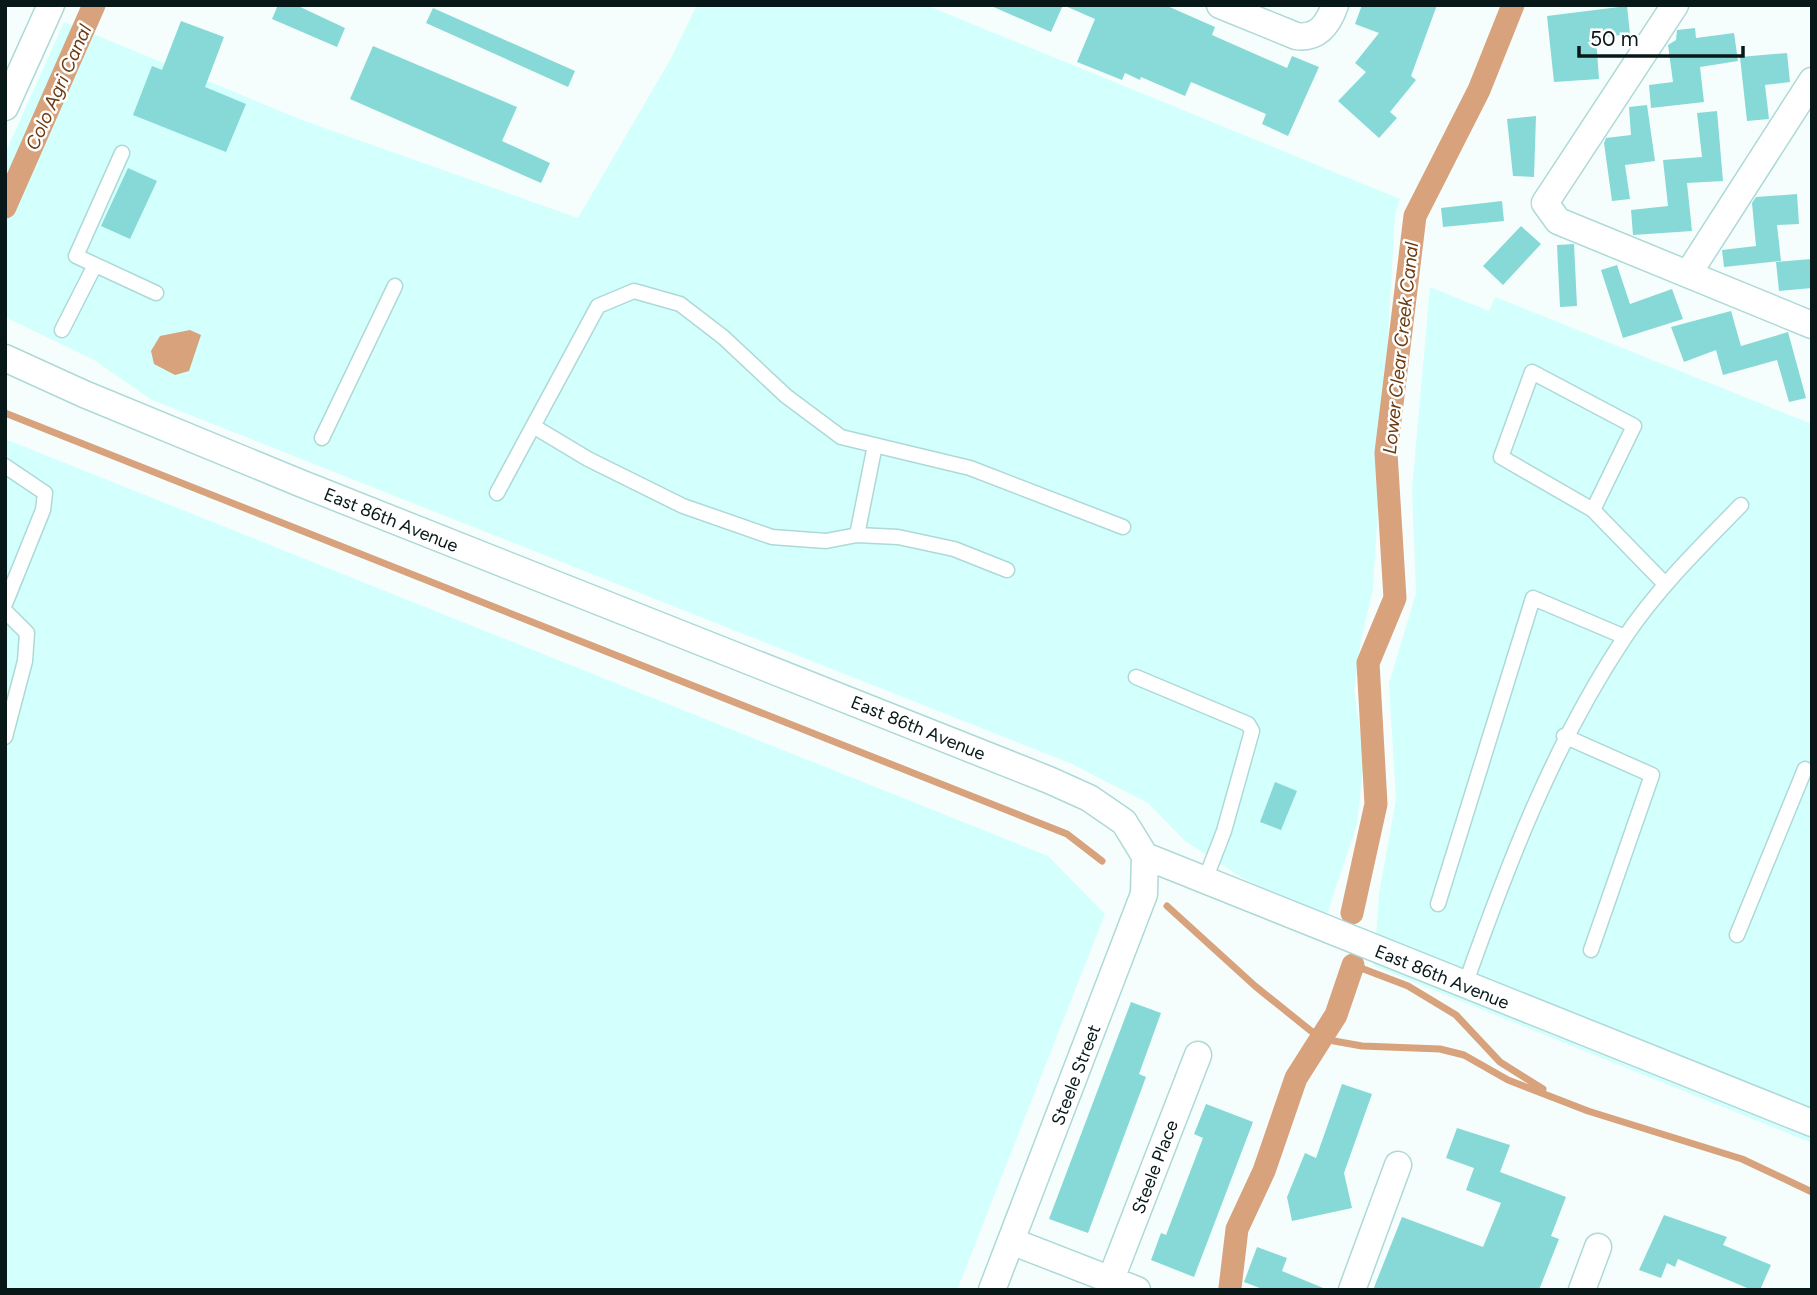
<svg xmlns="http://www.w3.org/2000/svg" width="1817" height="1295" font-family="Figtree,sans-serif">
	<style>
		.built { fill: #d3fffd }
		.water { fill: #d7a27c }
		.lines { fill: none; stroke-linecap: round; stroke-linejoin: round }
		.stream { stroke: #d7a27c; stroke-width: 7 }
		.canal { stroke: #d7a27c; stroke-width: 23 }
		.building { fill: #86d9d6 }
		.service-casing { stroke: #add9d7; stroke-width: 17 }
		.minor-casing { stroke: #add9d7; stroke-width: 29 }
		.service { stroke: #fff; stroke-width: 14 }
		.minor { stroke: #fff; stroke-width: 26 }
		.labels { text-anchor: middle; stroke-width: 5; stroke-linejoin: round; paint-order: stroke }
		.street-label { font-size: 18px; fill: #081818; stroke: #fff }
		.water-label { font-size: 19px; font-style: italic; fill: #6d3b10; stroke: #fff }
	</style>
	<rect width="100%" height="100%" fill="#f5fefd"/>
	<path class="built" d="M 697,5 L 926,5 L 1400,199 L 1395,216 L 1373,589 L 1361,640 L 1354,689 L 1364,758 L 1357,824 L 1326,917 L 1244,879 L 1185,841 L 1148,803 L 1070,763 L 152,400 L 94,360 L 5,317 L 5,154 L 64,22 L 302,120 L 578,218 L 670,60 Z
		M 1430,287 L 1489,311 L 1495,297 L 1812,424 L 1812,1143 L 1374,966 L 1379,894 L 1396,799 L 1389,684 L 1416,593 L 1412,489 Z
		M 5,439 L 1048,856 L 1105,914 L 957,1290 L 5,1290 Z"/>
	<path class="water" d="M 190,330 L 201,335 L 189,371 L 175,375 L 154,364 L 151,351 L 160,336 Z"/>
	<g class="lines">
		<path class="stream" d="M 5,413 L 1067,834 L 1102,861
			M 1167,906 L 1255,986 L 1311,1031 L 1334,1041 L 1362,1046 L 1440,1049 L 1464,1055 L 1508,1080 L 1588,1111 L 1742,1159 L 1812,1192
			M 1353,965 L 1408,986 L 1456,1015 L 1500,1062 L 1543,1089"/>
		<path class="canal" d="M 5,207 L 94,5
			M 1352,913 L 1376,804 L 1368,663 L 1395,598 L 1386,453 L 1415,216 L 1479,90 L 1513,5
			M 1230,1288 L 1237,1229 L 1264,1171 L 1296,1078 L 1336,1015 L 1353,965"/>
	</g>
	<path class="building" d="M 278,5 L 296,5 L 345,28 L 337,47 L 272,19 Z
		M 989,5 L 1063,5 L 1051,32 Z
		M 1063,5 L 1165,5 L 1215,27 L 1212,35 L 1287,68 L 1292,56 L 1319,67 L 1288,136 L 1262,124 L 1266,114 L 1191,82 L 1185,96 L 1141,77 L 1140,80 L 1125,73 L 1122,80 L 1077,62 L 1095,19 Z
		M 1362,5 L 1437,5 L 1411,76 L 1416,80 L 1390,112 L 1397,118 L 1379,138 L 1338,101 L 1366,72 L 1355,63 L 1379,33 L 1355,24 Z
		M 1627,6 L 1630,34 L 1596,38 L 1599,79 L 1554,82 L 1547,16 Z
		M 433,8 L 575,71 L 568,87 L 426,23 Z
		M 181,21 L 224,37 L 205,87 L 246,104 L 226,152 L 133,115 L 152,66 L 162,70 Z
		M 1695,28 L 1696,38 L 1734,33 L 1738,61 L 1700,67 L 1704,102 L 1651,108 L 1649,85 L 1673,82 L 1668,45 L 1676,40 L 1677,30 Z
		M 373,46 L 517,107 L 502,141 L 550,163 L 541,183 L 350,99 Z
		M 1787,53 L 1790,82 L 1765,85 L 1769,119 L 1747,121 L 1740,57 Z
		M 1647,105 L 1655,161 L 1625,165 L 1630,199 L 1612,201 L 1604,143 L 1606,138 L 1631,135 L 1629,107 Z
		M 1717,111 L 1723,181 L 1687,183 L 1692,231 L 1633,235 L 1631,210 L 1668,206 L 1663,160 L 1702,157 L 1697,113 Z
		M 1536,116 L 1534,177 L 1513,176 L 1507,119 Z
		M 128,168 L 157,181 L 130,239 L 101,226 Z
		M 1797,194 L 1799,224 L 1777,225 L 1781,261 L 1724,267 L 1722,250 L 1756,246 L 1752,203 L 1756,197 Z
		M 1502,201 L 1504,221 L 1443,227 L 1441,208 Z
		M 1521,226 L 1541,244 L 1503,285 L 1483,266 Z
		M 1574,244 L 1577,306 L 1560,307 L 1557,245 Z
		M 1812,259 L 1812,288 L 1779,291 L 1776,262 Z
		M 1617,265 L 1630,304 L 1672,289 L 1683,319 L 1623,338 L 1601,270 Z
		M 1731,311 L 1741,346 L 1788,332 L 1806,398 L 1789,402 L 1777,360 L 1723,375 L 1716,350 L 1684,362 L 1671,327 Z
		M 1275,782 L 1297,791 L 1281,830 L 1260,822 Z
		M 1131,1002 L 1161,1013 L 1139,1074 L 1146,1077 L 1088,1233 L 1049,1219 Z
		M 1342,1084 L 1372,1094 L 1344,1173 L 1352,1208 L 1292,1221 L 1287,1197 L 1305,1153 L 1316,1158 Z
		M 1206,1104 L 1253,1122 L 1194,1277 L 1151,1260 L 1161,1233 L 1166,1235 L 1203,1138 L 1194,1134 Z
		M 1457,1128 L 1510,1145 L 1500,1172 L 1566,1197 L 1551,1236 L 1559,1239 L 1539,1290 L 1373,1290 L 1402,1217 L 1483,1247 L 1501,1203 L 1466,1190 L 1474,1168 L 1446,1158 Z
		M 1664,1215 L 1727,1237 L 1723,1245 L 1771,1265 L 1760,1290 L 1752,1290 L 1678,1259 L 1675,1267 L 1667,1263 L 1661,1278 L 1639,1270 Z
		M 1257,1247 L 1287,1258 L 1282,1271 L 1328,1290 L 1265,1290 L 1244,1282 Z"/>
	<g class="lines">
		<defs>
			<path id="service" d="M 122,153 L 76,256 L 156,293
				M 62,330 L 95,265
				M 533,426 L 588,459 L 683,506 L 772,537 L 826,541 L 857,535 L 898,537 L 954,549 L 1007,570
				M 322,438 L 395,286
				M 5,466 L 45,493 L 43,510 L 5,604
				M 497,493 L 598,306 L 634,291 L 680,304 L 723,337 L 786,396 L 841,437 L 970,468 L 1123,527
				M 1593,510 L 1634,426 L 1532,372 L 1501,457 L 1593,510 L 1665,584
				M 857,535 L 875,445
				M 5,611 L 27,633 L 25,661 L 5,737
				M 1136,677 L 1248,724 L 1252,731 L 1224,831 L 1205,880
				M 1564,736 L 1652,775 L 1591,950
				M 1438,904 L 1533,598 L 1625,637
				M 1737,935 L 1805,769
				M 1465,985 C 1508,864 1553,745 1625,637 C 1658,588 1700,547 1741,505"/>
			<path id="minor" d="M 1220,5 L 1296,36 C 1318,39 1328,25 1335,5
				M 1675,5 L 1545,203 L 1558,221 L 1812,325
				M 5,107 L 51,5
				M 1688,274 L 1812,81
				M 5,358 L 84,394 L 300,483 L 1049,780 L 1089,798 L 1124,822 L 1145,856 L 1812,1123
				M 1011,1241 L 1137,1290
				M 1111,1279 L 1198,1055
				M 992,1290 L 1144,894 L 1145,856
				M 1352,1290 L 1398,1165
				M 1582,1290 L 1598,1247"/>
		</defs>
		<use href="#service" class="service-casing"/>
		<use href="#minor" class="minor-casing"/>
		<use href="#service" class="service"/>
		<use href="#minor" class="minor"/>
	</g>
	<g class="labels">
		<g class="street-label">
			<text transform="translate(391 520) rotate(22)" y="6">East 86th Avenue</text>
			<text transform="translate(918 728) rotate(22)" y="6">East 86th Avenue</text>
			<text transform="translate(1442 977) rotate(22)" y="6">East 86th Avenue</text>
			<text transform="translate(1076 1075) rotate(-69)" y="6">Steele Street</text>
			<text transform="translate(1155 1167) rotate(-69)" y="6">Steele Place</text>
		</g>
		<g class="water-label">
			<text transform="translate(58 87) rotate(-66)" y="7">Colo Agri Canal</text>
			<text transform="translate(1400 348) rotate(-84)" y="7">Lower Clear Creek Canal</text>
		</g>
	</g>
	<rect width="1817" height="1295" fill="none" stroke="#081818" stroke-width="14"/>
	<path d="M1579 46v10h164v-10" fill="none" stroke="#081818" stroke-width="3.5"/>
	<text x="1590" y="46" font-size="21" fill="#081818" stroke="#ffffff" stroke-width="5" paint-order="stroke">50 m</text>
</svg>
